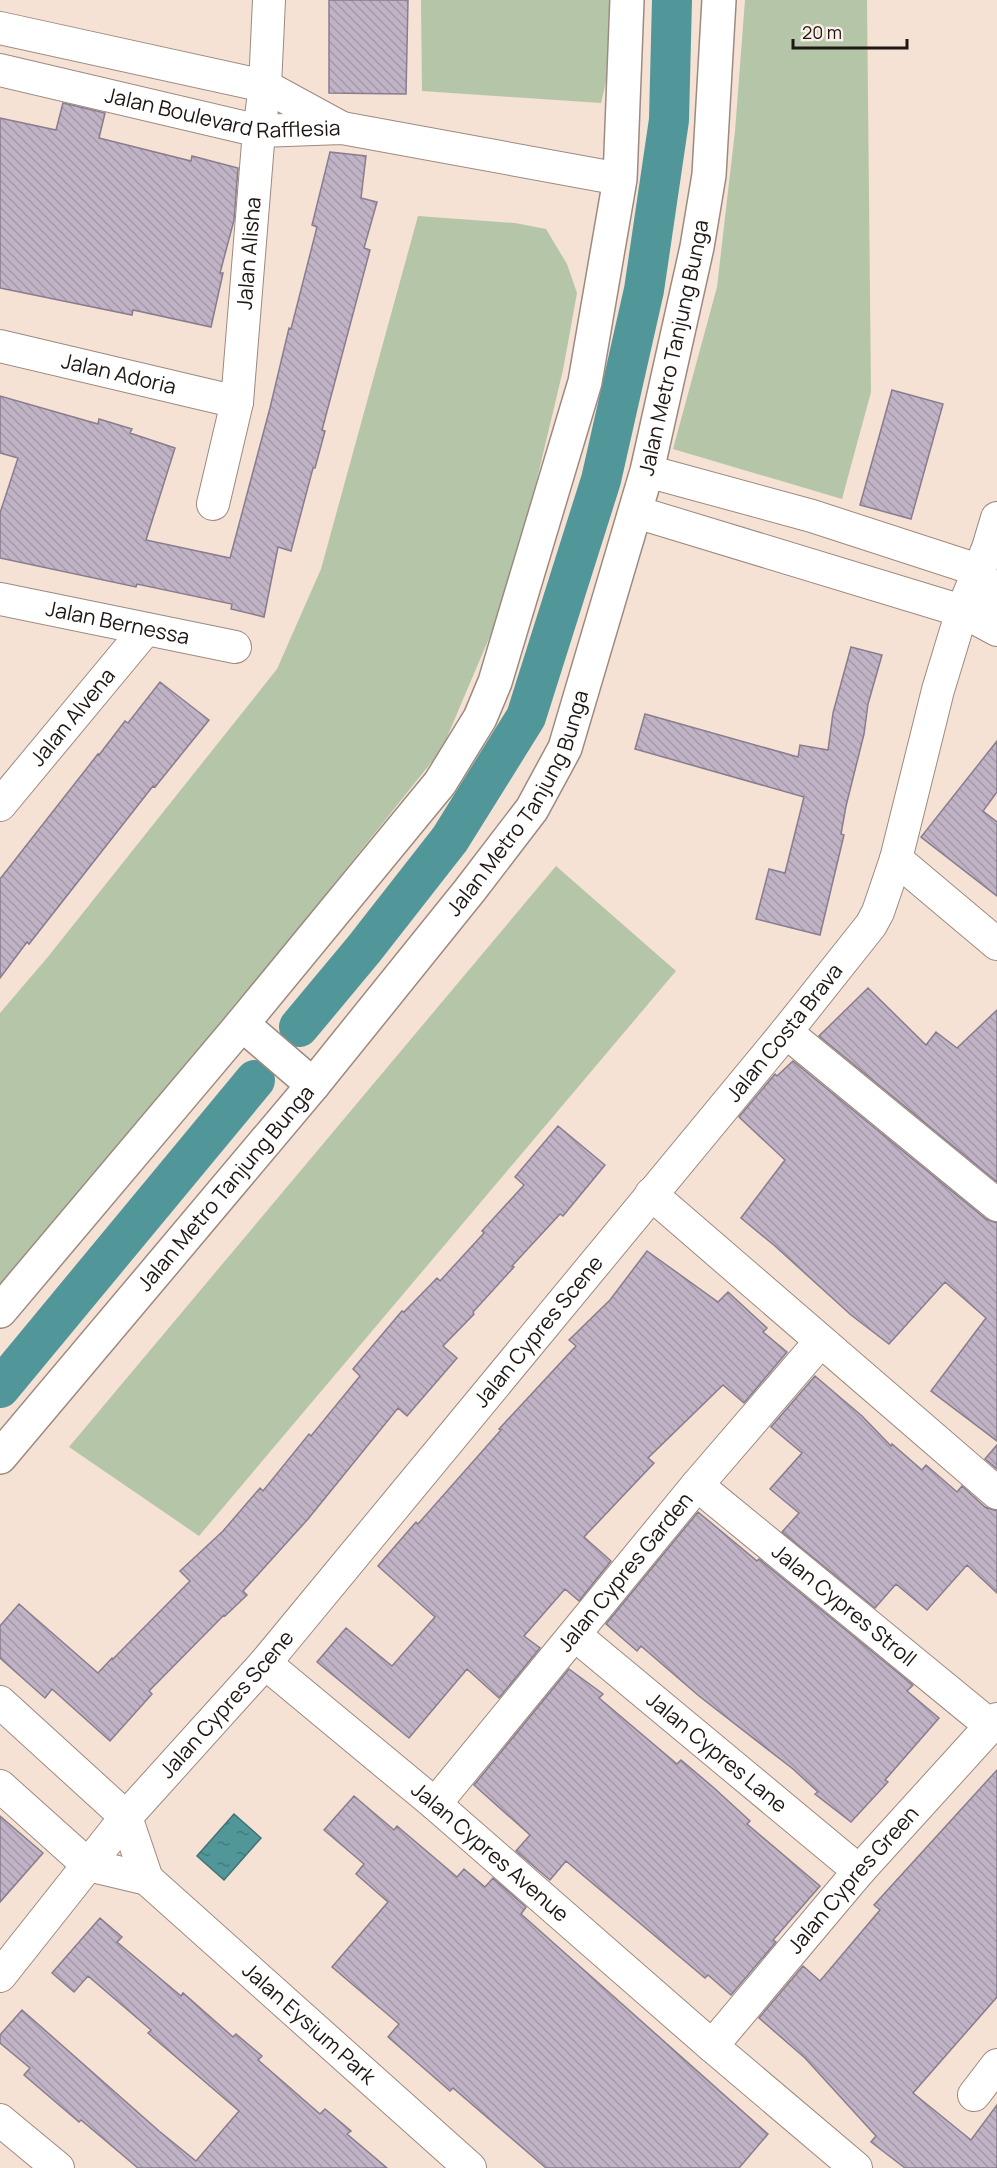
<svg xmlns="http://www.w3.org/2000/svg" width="997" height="2168" font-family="Manrope,sans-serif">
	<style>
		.green { fill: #b5c6a8 }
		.water { fill: url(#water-ripples); stroke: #427172; stroke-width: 1.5 }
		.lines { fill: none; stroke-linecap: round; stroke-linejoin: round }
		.canal { stroke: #51979a; stroke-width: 40 }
		.building { fill: url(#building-back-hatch); stroke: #887d8e; stroke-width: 1.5 }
		.minor-casing { stroke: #9d8a7f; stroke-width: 34 }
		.secondary-casing { stroke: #9d8a7f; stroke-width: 36 }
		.minor { stroke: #fff; stroke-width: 32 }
		.secondary { stroke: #fff; stroke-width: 33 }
		.labels { text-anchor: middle; stroke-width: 4.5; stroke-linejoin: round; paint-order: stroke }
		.street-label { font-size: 21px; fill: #1e1713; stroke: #fdf0e9 }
	</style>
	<defs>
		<pattern id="water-ripples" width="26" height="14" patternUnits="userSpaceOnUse" patternTransform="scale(1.5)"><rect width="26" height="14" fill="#51979a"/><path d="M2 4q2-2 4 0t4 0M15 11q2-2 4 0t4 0" fill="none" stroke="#437a7c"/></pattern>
		<pattern id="building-back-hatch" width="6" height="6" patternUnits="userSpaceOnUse" patternTransform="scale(1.5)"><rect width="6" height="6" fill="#bfb3c5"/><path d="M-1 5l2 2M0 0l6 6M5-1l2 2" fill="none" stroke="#a499a8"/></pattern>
	</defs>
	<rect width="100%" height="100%" fill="#f6e1d5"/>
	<path class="green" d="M 421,0 L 613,0 L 612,57 L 601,103 L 422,91 Z
		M 745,0 L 867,0 L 871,392 L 842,499 L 673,449 L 717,287 L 735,131 Z
		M 418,216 L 515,223 L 546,229 L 567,264 L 577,293 L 563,370 L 512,584 L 442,749 L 282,949 L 0,1289 L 0,1013 L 47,958 L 277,669 L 321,569 Z
		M 556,866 L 676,971 L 199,1536 L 69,1447 Z"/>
	<path class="water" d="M 234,1814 L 261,1838 L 224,1880 L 197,1856 Z"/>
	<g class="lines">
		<path class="canal" d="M 299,1027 L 364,949 L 450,839 L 526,717 L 601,480 L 644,290 L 669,120 L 672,0
			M 0,1388 L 255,1080"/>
	</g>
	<path class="building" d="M 329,0 L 408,0 L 406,94 L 329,93 Z
		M 63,103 L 105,113 L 99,138 L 191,161 L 192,156 L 238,168 L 234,220 L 220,273 L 223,273 L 211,327 L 133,310 L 132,315 L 0,288 L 0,118 L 56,130 Z
		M 330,152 L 366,156 L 361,198 L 377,202 L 364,248 L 370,250 L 322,430 L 325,431 L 315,468 L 313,468 L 291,551 L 278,547 L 264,617 L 231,609 L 232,604 L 137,584 L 136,587 L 0,558 L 0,513 L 18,458 L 0,453 L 0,396 L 98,424 L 99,419 L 132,429 L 130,433 L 175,448 L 146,540 L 230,558 L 270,408 L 289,328 L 291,329 L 317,227 L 312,225 Z
		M 892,390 L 943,404 L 911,519 L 860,505 Z
		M 851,647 L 882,655 L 868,704 L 864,734 L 846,806 L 841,834 L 844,835 L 820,935 L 756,919 L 769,869 L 785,873 L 804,797 L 635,749 L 645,714 L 798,757 L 800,745 L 828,750 L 833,713 Z
		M 160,682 L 209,720 L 155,787 L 153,786 L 29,944 L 27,942 L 0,978 L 0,879 L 98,754 L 99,755 L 125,721 L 128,723 Z
		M 997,741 L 997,792 L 983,811 L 997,822 L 997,896 L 921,837 Z
		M 868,988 L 926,1045 L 936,1032 L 957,1048 L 997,1010 L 997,1182 L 819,1036 Z
		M 793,1061 L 986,1219 L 997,1223 L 997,1441 L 931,1391 L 986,1318 L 945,1282 L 889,1344 L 851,1315 L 775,1246 L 741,1218 L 785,1160 L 739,1117 L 775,1074 L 777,1076 Z
		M 558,1126 L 605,1165 L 563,1216 L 560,1214 L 512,1266 L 514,1267 L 473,1312 L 474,1314 L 443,1346 L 457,1358 L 407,1416 L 398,1408 L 308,1519 L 243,1591 L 247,1595 L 225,1616 L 224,1615 L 149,1691 L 152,1694 L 110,1741 L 52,1689 L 45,1698 L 0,1658 L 0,1626 L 19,1604 L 98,1673 L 112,1658 L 113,1659 L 190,1581 L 180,1571 L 223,1531 L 260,1488 L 263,1491 L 309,1434 L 311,1436 L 360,1376 L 353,1369 L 402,1311 L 404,1312 L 437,1278 L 440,1281 L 484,1233 L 482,1231 L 524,1185 L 515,1177 Z
		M 647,1251 L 718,1302 L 728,1292 L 767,1328 L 763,1332 L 787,1352 L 744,1403 L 723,1385 L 648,1458 L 654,1463 L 584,1537 L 611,1561 L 579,1601 L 565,1589 L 524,1636 L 540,1648 L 499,1698 L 467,1669 L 409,1738 L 317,1662 L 346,1628 L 392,1666 L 435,1617 L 378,1566 L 416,1522 L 418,1524 L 501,1430 L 499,1429 L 576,1346 L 569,1340 L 610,1300 Z
		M 815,1376 L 862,1416 L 891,1446 L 892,1444 L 922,1470 L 926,1465 L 957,1492 L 962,1486 L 985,1507 L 997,1511 L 997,1593 L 967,1565 L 927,1610 L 896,1584 L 875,1608 L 782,1532 L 799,1513 L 770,1489 L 802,1453 L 771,1427 Z
		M 997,1445 L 997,1469 L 985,1459 Z
		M 698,1512 L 757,1561 L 759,1559 L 913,1685 L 907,1691 L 939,1718 L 885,1780 L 888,1782 L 851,1822 L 815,1794 L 818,1792 L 793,1769 L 699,1696 L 641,1646 L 637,1651 L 606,1624 Z
		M 569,1669 L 603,1694 L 599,1698 L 677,1764 L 681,1760 L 714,1788 L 750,1821 L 747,1824 L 820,1886 L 773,1940 L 776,1942 L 731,1995 L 708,1975 L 705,1978 L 566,1861 L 550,1880 L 516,1851 L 530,1835 L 474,1785 Z
		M 997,1770 L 997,1997 L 913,2093 L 971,2140 L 997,2105 L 997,2168 L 905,2168 L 871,2142 L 876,2136 L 805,2058 L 759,2018 L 803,1966 L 820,1981 L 880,1910 L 874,1905 Z
		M 354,1796 L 394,1830 L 397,1826 L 457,1877 L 464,1869 L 485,1887 L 493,1878 L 526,1907 L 521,1914 L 768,2134 L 739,2168 L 546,2168 L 453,2088 L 450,2091 L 388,2037 L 399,2024 L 332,1967 L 388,1902 L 356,1874 L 364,1864 L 324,1830 Z
		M 0,1816 L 43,1853 L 0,1902 Z
		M 100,1918 L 122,1937 L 117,1942 L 181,1996 L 183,1993 L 233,2037 L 236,2034 L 262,2056 L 258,2060 L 320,2114 L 325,2109 L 351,2131 L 347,2134 L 387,2168 L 138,2168 L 81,2120 L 79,2122 L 24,2075 L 30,2068 L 0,2043 L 0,2035 L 22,2010 L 159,2131 L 196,2161 L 239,2111 L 148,2033 L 151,2030 L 88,1976 L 74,1992 L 52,1973 Z"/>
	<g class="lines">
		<defs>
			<g id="minor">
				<path d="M 0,28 L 265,86 L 342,128"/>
				<path id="s1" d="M 0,70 L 259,131 L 342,128 L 620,179"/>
				<path id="s2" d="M 0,346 L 237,402"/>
				<path d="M 647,471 L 812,516 L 978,570 L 997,602"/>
				<path id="s3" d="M 213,504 L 237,402 L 259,131 L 265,86 L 269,0"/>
				<path d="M 636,512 L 962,611 L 997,630"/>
				<path id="s4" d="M 0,599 L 235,647"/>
				<path id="s5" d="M 0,805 L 146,629"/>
				<path d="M 896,859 L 997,944"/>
				<path d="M 786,1032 L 997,1205"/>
				<path d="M 651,1194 L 997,1493"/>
				<path id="s6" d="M 697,1485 L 991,1726"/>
				<path id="s7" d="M 575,1635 L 859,1871"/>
				<path id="s8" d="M 265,1663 L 435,1804 L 712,2046 L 856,2168"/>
				<path d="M 0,1702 L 126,1817 L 147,1879"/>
				<path id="s9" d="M 0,1786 L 88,1865 L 147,1879 L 470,2168"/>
				<path id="s10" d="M 435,1804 L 697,1485 L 820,1342"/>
				<path id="s11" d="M 0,1976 L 126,1817 L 265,1663 L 786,1032 L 871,925 L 878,912 L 896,859 L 938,690 L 962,611 L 988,548 L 997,518"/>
				<path id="s12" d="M 712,2046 L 859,1871 L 997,1719"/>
				<path d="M 974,2095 L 997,2065"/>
				<path d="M 0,2120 L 58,2168"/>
			</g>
			<g id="secondary">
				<path d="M 242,1024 L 313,1085"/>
				<path d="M 0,1311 L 242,1024 L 440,783 L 480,718 L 495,682 L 585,382 L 620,179 L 627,0"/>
				<path id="s13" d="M 0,1457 L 313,1085 L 470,890 L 532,809 L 565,748 L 647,471 L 697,247 L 709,175 L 719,0"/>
			</g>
		</defs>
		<use href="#minor" class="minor-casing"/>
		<use href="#secondary" class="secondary-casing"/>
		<use href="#minor" class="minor"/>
		<use href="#secondary" class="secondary"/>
	</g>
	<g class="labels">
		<g class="street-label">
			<text dy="7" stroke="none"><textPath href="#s1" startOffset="228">Jalan Boulevard Rafflesia</textPath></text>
			<text dy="7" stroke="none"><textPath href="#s3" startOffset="254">Jalan Alisha</textPath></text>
			<text dy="7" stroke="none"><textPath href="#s13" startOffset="1323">Jalan Metro Tanjung Bunga</textPath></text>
			<text dy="7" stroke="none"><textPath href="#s2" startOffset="122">Jalan Adoria</textPath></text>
			<text dy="7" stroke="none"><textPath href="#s4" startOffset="120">Jalan Bernessa</textPath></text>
			<text dy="7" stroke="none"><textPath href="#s5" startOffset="114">Jalan Alvena</textPath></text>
			<text dy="7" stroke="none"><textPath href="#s13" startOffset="837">Jalan Metro Tanjung Bunga</textPath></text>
			<text dy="7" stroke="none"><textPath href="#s11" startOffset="1227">Jalan Costa Brava</textPath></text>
			<text dy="7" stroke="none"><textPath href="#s13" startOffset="351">Jalan Metro Tanjung Bunga</textPath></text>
			<text dy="7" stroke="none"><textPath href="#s11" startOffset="840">Jalan Cypres Scene</textPath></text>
			<text dy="7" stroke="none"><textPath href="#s10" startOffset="300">Jalan Cypres Garden</textPath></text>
			<text dy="7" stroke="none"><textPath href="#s6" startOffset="190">Jalan Cypres Stroll</textPath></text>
			<text dy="7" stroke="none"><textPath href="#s11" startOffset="354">Jalan Cypres Scene</textPath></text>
			<text dy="7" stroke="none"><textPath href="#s7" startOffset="184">Jalan Cypres Lane</textPath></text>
			<text dy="7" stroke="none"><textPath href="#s8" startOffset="294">Jalan Cypres Avenue</textPath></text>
			<text dy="7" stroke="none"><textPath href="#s12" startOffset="218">Jalan Cypres Green</textPath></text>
			<text dy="7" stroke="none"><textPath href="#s9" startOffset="396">Jalan Eysium Park</textPath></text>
		</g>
	</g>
	<path d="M793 39v9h114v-9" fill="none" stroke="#1e1713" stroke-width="3"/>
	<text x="802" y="39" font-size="18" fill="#1e1713" stroke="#fdf0e9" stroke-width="4.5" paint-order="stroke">20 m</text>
</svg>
